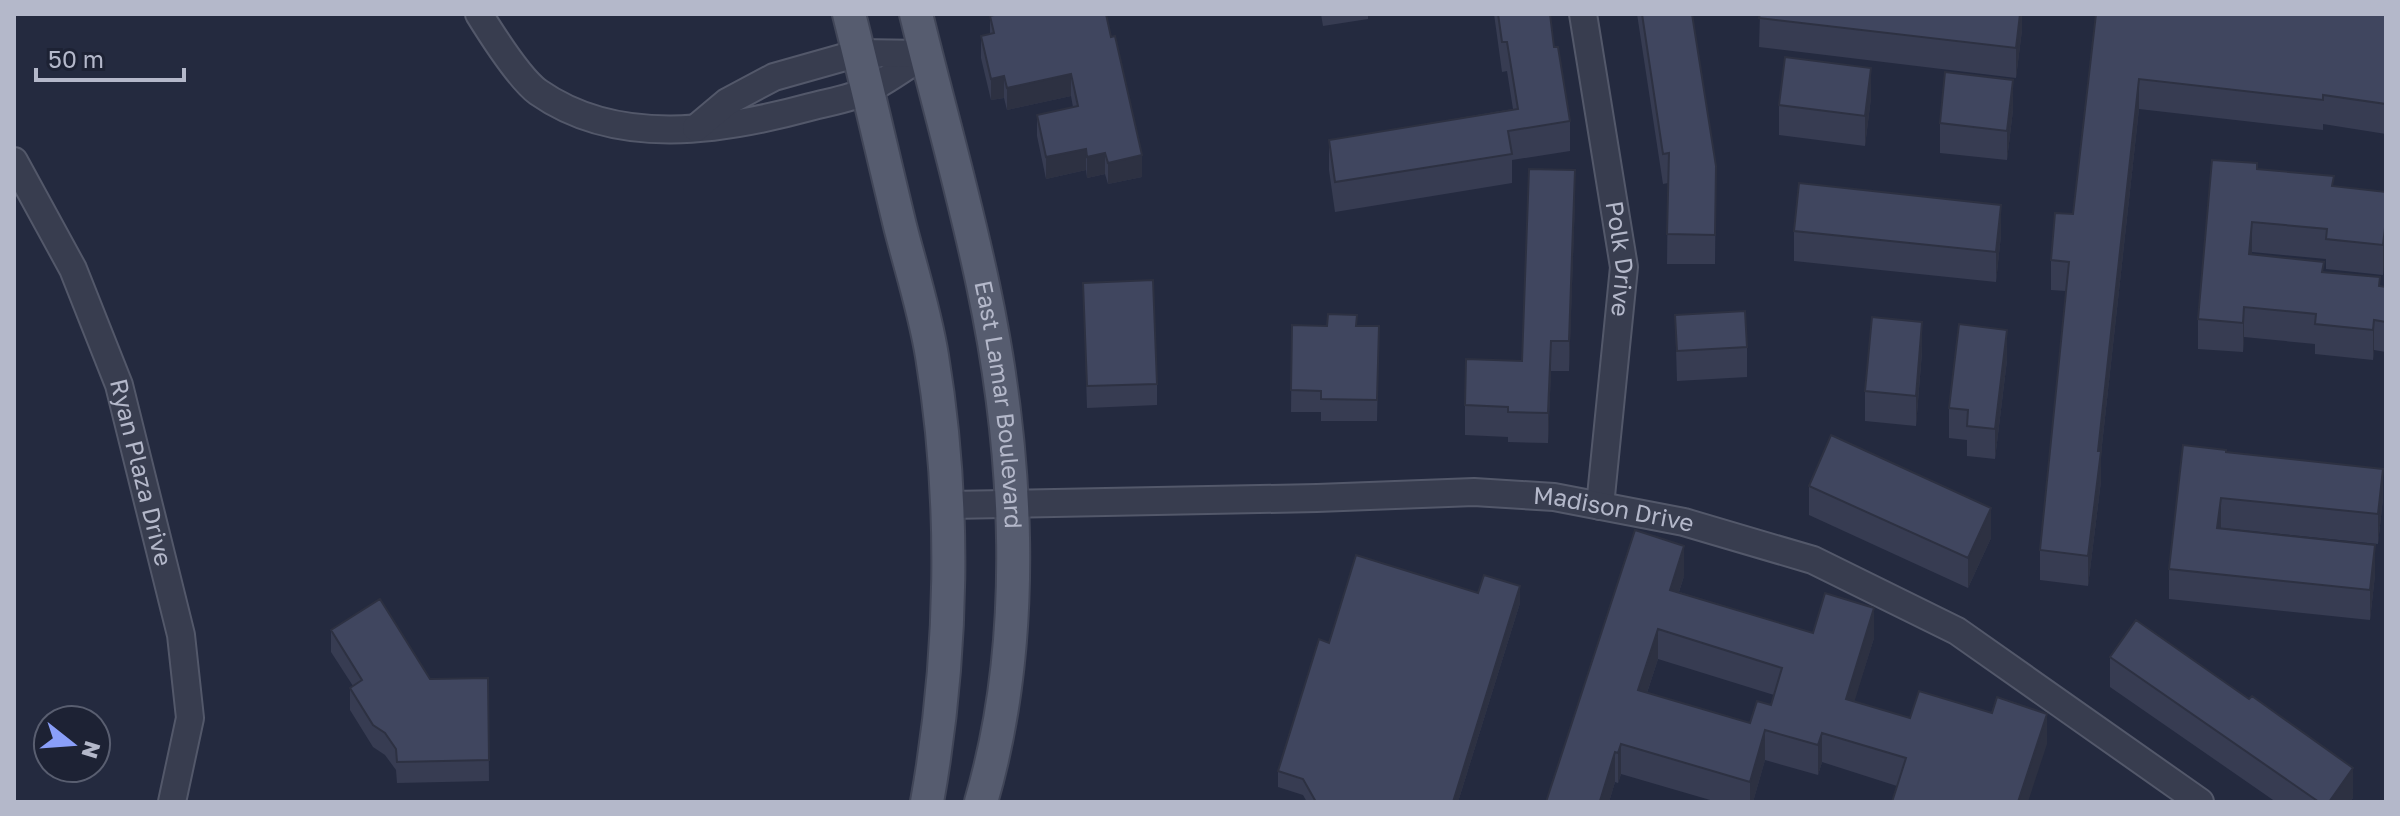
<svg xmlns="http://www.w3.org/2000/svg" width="2400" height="816" font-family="'Golos Text',sans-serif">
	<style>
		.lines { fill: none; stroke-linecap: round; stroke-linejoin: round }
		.minor-casing { stroke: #53586a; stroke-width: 30 }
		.major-casing { stroke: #414658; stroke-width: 36 }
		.minor { stroke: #383d4f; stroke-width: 26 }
		.major { stroke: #565c6f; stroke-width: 32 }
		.wall { fill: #373c52; fill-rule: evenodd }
		.shaded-wall { fill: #2d3142 }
		.building { fill: #40465f; stroke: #2d3142; stroke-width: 2; fill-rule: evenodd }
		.labels { text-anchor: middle; stroke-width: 6; stroke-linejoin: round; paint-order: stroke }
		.street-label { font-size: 24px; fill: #b4b8ca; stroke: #1d2234 }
	</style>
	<rect width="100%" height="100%" fill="#242a3f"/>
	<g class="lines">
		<defs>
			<g id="minor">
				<path d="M 479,14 C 492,35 519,78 538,92 C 618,148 722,131 810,107 C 828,102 851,99 868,90 C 888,80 907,66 925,54"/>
				<path id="s1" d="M 1583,14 L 1624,267 L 1600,506"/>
				<path d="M 696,128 L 727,102 L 774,77 L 859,53 L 925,54"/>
				<path id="s2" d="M 14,161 L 73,269 L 119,385 L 181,635 L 190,718 L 172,802"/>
				<path id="s3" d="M 949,505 L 1317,498 L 1474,492 L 1554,497 L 1684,522 L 1813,560 L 1957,631 L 2200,802"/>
			</g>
			<g id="major">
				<path d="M 849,14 C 867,85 883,156 900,226 C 911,269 925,312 932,356 C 956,502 953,656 927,802"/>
				<path id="s4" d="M 916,14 C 938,104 964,194 983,285 C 1018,450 1029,638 981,802"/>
			</g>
		</defs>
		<use href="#minor" class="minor-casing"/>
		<use href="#major" class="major-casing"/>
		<use href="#minor" class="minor"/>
		<use href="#major" class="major"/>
	</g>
	<path class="wall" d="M 1106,14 L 1142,177 L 1108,184 L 1105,174 L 1087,178 L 1086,170 L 1046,179 L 1037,136 L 1037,115 L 1073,107 L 1071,96 L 1007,110 L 1004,98 L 991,100 L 981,58 L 981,36 L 990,34 L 990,16 Z
		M 1321,14 L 1368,14 L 1368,19 L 1323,26 Z
		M 1494,14 L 1550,14 L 1554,47 L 1570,121 L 1570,151 L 1512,160 L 1512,183 L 1335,212 L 1329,170 L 1329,140 L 1513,109 L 1507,71 L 1502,72 Z
		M 1637,14 L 1692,14 L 1716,166 L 1715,264 L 1667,264 L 1668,183 L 1663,184 Z
		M 1760,14 L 2022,14 L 2022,30 L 2016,78 L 1759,47 Z
		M 2096,14 L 2386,14 L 2386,134 L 2323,124 L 2323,130 L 2139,109 L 2101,454 L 2101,481 L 2088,586 L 2040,580 L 2040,550 L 2066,291 L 2051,290 L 2051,260 L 2073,214 Z
		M 1871,98 L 1865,146 L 1779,135 L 1779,105 Z
		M 2013,110 L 2007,160 L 1940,153 L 1940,123 Z
		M 2257,169 L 2334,186 L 2386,192 L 2383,275 L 2326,269 L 2326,259 L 2252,252 L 2252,254 L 2386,287 L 2386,352 L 2374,350 L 2373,360 L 2315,354 L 2315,344 L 2244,337 L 2243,352 L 2198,349 L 2198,319 Z
		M 1575,200 L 1569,371 L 1551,371 L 1548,443 L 1508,442 L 1508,437 L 1465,435 L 1465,405 L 1522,361 Z
		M 1794,231 L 2001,235 L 1996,282 L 1794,261 Z
		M 1083,283 L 1157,384 L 1157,405 L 1087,408 Z
		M 1675,315 L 1747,347 L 1747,377 L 1677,381 Z
		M 1292,325 L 1379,326 L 1377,421 L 1321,421 L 1321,412 L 1291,412 Z
		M 1922,352 L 1916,426 L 1865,421 L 1865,391 Z
		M 2007,360 L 1995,459 L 1967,456 L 1967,440 L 1949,438 L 1949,408 Z
		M 2226,452 L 2383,498 L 2378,544 L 2221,528 L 2375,575 L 2370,620 L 2169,599 L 2169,569 Z
		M 1809,486 L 1991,538 L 1968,588 L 1809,515 Z
		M 1684,576 L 1679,592 L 1813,633 L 1874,638 L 1854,701 L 1910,718 L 2047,744 L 1897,786 L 1822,762 L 1818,775 L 1765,760 L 1753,802 L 1717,802 L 1621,774 L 1618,783 L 1615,782 L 1609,802 L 1546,802 ZM 1658,659 L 1774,695 L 1771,705 L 1750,723 L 1647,693 Z
		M 1478,593 L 1520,603 L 1458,802 L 1307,802 L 1303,795 L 1278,787 L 1278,771 L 1329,643 Z
		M 331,630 L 430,679 L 488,678 L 489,781 L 397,783 L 396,770 L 385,755 L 373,747 L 350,710 L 350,688 L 353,686 L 331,652 Z
		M 2110,657 L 2353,798 L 2350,802 L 2276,802 L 2110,687 Z"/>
	<path class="shaded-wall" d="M 2020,14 L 2022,14 L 2022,30 L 2016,78 L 2016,48 Z
		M 1871,68 L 1871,98 L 1865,146 L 1865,116 Z
		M 1071,74 L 1071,96 L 1007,110 L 1007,88 Z
		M 1004,76 L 1004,98 L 991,100 L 991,79 Z
		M 2139,79 L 2139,109 L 2101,454 L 2101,481 L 2088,586 L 2088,556 L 2098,451 Z
		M 2013,80 L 2013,110 L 2007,160 L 2007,131 Z
		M 1086,149 L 1086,170 L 1046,179 L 1046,157 Z
		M 1105,153 L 1105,174 L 1087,178 L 1087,157 Z
		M 1142,155 L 1142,177 L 1108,184 L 1108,163 Z
		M 1575,170 L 1575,200 L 1569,371 L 1569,341 Z
		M 2001,205 L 2001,235 L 1996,282 L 1996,252 Z
		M 2386,219 L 2386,249 L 2383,275 L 2383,245 Z
		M 2252,222 L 2252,252 L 2249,284 L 2249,254 Z
		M 2244,307 L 2244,337 L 2243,352 L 2243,323 Z
		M 2374,320 L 2374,350 L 2373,360 L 2373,330 Z
		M 1922,322 L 1922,352 L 1916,426 L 1916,396 Z
		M 2007,330 L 2007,360 L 1995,459 L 1995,429 Z
		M 1551,341 L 1551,371 L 1548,443 L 1548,413 Z
		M 2383,469 L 2383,498 L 2378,544 L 2378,514 Z
		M 2221,498 L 2221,528 L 2217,528 Z
		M 1991,508 L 1991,538 L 1968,588 L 1968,558 Z
		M 2375,545 L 2375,575 L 2370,620 L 2370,590 Z
		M 1684,546 L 1684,576 L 1670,619 L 1670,590 Z
		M 1520,586 L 1520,603 L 1458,802 L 1453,802 Z
		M 1874,608 L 1874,638 L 1846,729 L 1846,699 Z
		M 1658,629 L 1658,659 L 1638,720 L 1638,690 Z
		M 2047,714 L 2047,744 L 2028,802 L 2018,802 Z
		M 1765,730 L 1765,760 L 1753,802 L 1750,802 L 1750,782 Z
		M 1822,733 L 1822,762 L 1818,775 L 1818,745 Z
		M 1621,744 L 1621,774 L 1618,783 L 1618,753 Z
		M 1615,752 L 1615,782 L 1609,802 L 1600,802 Z
		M 2353,768 L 2353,798 L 2350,802 L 2329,802 Z"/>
	<path class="building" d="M 998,14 L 1106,14 L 1111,37 L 1115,36 L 1142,155 L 1108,163 L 1105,153 L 1087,157 L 1086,149 L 1046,157 L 1037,115 L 1078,106 L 1071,74 L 1007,88 L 1004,76 L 991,79 L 981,36 L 994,33 L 990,16 Z
		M 1498,14 L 1550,14 L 1554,47 L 1558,47 L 1570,121 L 1508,131 L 1512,154 L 1335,182 L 1329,140 L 1518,109 L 1507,42 L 1502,42 Z
		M 1642,14 L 1692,14 L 1716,166 L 1715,235 L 1667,234 L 1669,153 L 1663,154 Z
		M 1760,14 L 2020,14 L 2016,48 L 1759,18 Z
		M 2096,14 L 2386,14 L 2386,104 L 2323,95 L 2323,100 L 2139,79 L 2098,451 L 2101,451 L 2088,556 L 2040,550 L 2069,262 L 2051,260 L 2055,213 L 2073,214 Z
		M 1785,57 L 1871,68 L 1865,116 L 1779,105 Z
		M 1945,72 L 2013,80 L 2007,131 L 1940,123 Z
		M 2212,160 L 2257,163 L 2257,169 L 2334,176 L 2332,186 L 2386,192 L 2386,219 L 2383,245 L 2326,239 L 2327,229 L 2252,222 L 2249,254 L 2324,262 L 2322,272 L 2380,277 L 2379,286 L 2386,287 L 2386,322 L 2374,320 L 2373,330 L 2315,324 L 2316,314 L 2244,307 L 2243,323 L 2198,319 Z
		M 1529,169 L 1575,170 L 1569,341 L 1551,341 L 1548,413 L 1508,412 L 1508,407 L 1465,405 L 1466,359 L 1522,361 Z
		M 1799,183 L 2001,205 L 1996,252 L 1794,231 Z
		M 1153,280 L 1157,384 L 1087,386 L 1083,283 Z
		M 1745,311 L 1747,347 L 1677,351 L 1675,315 Z
		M 1328,314 L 1357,315 L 1356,326 L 1379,326 L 1377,400 L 1321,399 L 1321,391 L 1291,390 L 1292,325 L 1327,326 Z
		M 1872,317 L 1922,322 L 1916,396 L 1865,391 Z
		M 1959,324 L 2007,330 L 1995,429 L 1967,426 L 1968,410 L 1949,408 Z
		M 1831,435 L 1991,508 L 1968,558 L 1809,486 Z
		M 2183,445 L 2226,450 L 2226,452 L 2383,469 L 2378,514 L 2221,498 L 2217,528 L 2375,545 L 2370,590 L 2169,569 Z
		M 1635,530 L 1684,546 L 1670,590 L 1813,633 L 1825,593 L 1874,608 L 1846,699 L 1910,718 L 1919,691 L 1992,713 L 1997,697 L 2047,714 L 2018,802 L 1892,802 L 1906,758 L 1822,733 L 1818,745 L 1765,730 L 1750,782 L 1621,744 L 1618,753 L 1615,752 L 1600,801 L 1602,802 L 1546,802 ZM 1658,629 L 1782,668 L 1771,705 L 1757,701 L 1750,723 L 1638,690 Z
		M 1356,555 L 1478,593 L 1484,575 L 1520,586 L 1453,802 L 1316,802 L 1303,779 L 1278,771 L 1319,639 L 1329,643 Z
		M 380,599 L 430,679 L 488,678 L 489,760 L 397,762 L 396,749 L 385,733 L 373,725 L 350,688 L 362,680 L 331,630 Z
		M 2136,620 L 2249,699 L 2252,696 L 2353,768 L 2329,802 L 2319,802 L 2110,657 Z"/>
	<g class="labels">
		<g class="street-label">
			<text dy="8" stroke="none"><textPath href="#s1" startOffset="248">Polk Drive</textPath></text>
			<text dy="8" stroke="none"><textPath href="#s4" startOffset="400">East Lamar Boulevard</textPath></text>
			<text dy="8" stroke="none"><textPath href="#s2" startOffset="338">Ryan Plaza Drive</textPath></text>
			<text dy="8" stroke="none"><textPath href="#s3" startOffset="666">Madison Drive</textPath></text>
		</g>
	</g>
	<rect width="2400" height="816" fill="none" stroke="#b4b8ca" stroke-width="32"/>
	<g transform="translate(72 744) rotate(107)"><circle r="38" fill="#1d2234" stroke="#595e70" stroke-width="2"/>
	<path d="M0-6L14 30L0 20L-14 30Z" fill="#8a9ff9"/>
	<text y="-12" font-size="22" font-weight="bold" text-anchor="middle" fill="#b4b8ca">N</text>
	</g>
	<path d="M36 68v12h148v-12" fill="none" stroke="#b4b8ca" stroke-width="4"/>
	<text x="48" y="68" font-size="24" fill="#b4b8ca" stroke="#1d2234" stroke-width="6" paint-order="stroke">50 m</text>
</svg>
